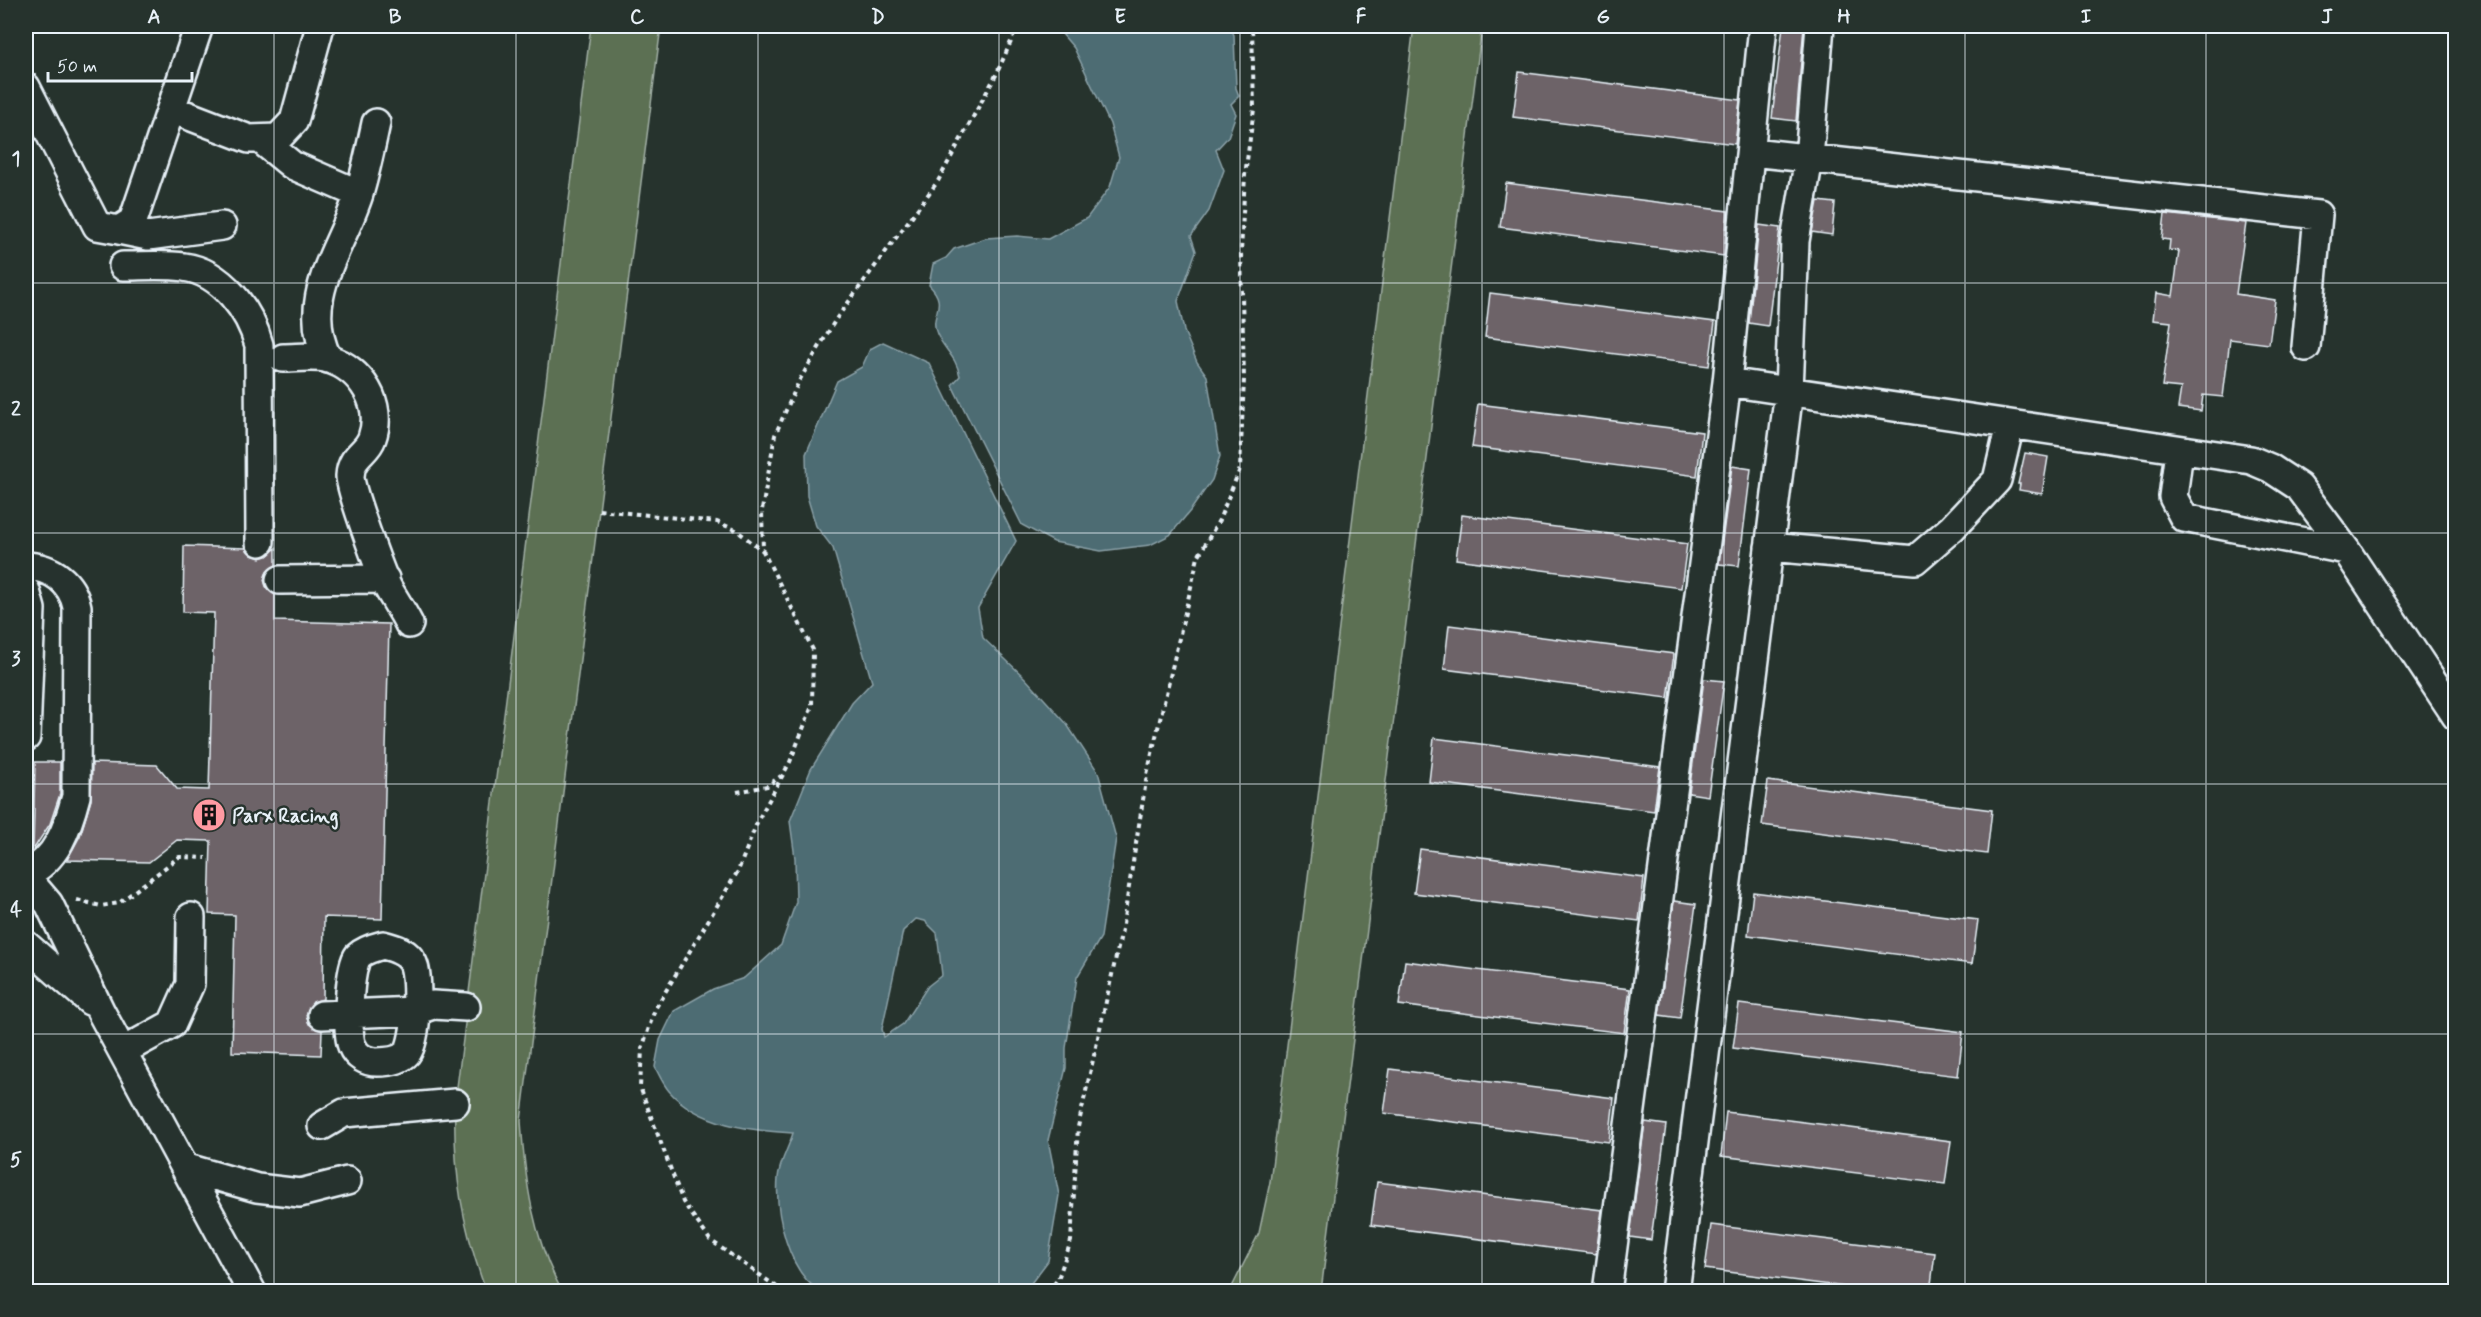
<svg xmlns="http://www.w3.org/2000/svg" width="2481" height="1317" font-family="Mynerve,sans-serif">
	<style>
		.green { fill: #5c7053; stroke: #a2b0a6; stroke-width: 1.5 }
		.water { fill: #4d6c73; stroke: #8ba1a8; stroke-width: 1.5; fill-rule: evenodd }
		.building { fill: #6d6368; stroke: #e8f1f8; stroke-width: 1.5 }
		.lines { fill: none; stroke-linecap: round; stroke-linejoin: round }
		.minor-casing { stroke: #e8f1f8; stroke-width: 32 }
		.path { stroke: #e8f1f8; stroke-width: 4; stroke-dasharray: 4.5 4.5; stroke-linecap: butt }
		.minor { stroke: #26332d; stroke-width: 27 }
		.grid { fill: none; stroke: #e8f1f8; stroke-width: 1.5; stroke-opacity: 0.55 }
		.labels { text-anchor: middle; stroke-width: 5; stroke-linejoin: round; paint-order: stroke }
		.poi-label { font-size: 20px; font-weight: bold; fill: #e8f1f8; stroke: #26332d; text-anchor: start }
		.neatline { fill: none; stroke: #e8f1f8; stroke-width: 2 }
		.grid-label { font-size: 20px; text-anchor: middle; font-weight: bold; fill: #e8f1f8 }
	</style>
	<rect width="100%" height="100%" fill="#26332d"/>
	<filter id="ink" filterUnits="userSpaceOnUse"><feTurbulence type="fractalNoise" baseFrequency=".0167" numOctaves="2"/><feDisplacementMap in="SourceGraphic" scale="12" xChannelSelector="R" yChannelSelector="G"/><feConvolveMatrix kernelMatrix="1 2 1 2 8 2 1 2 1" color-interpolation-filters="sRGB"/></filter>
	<g filter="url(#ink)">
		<path class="green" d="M 591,26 L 661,26 L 521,1121 C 525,1181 533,1239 562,1291 L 486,1291 C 462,1225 453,1174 455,1103 Z
			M 1414,26 L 1482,26 L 1321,1291 L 1230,1291 L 1259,1233 L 1270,1182 Z"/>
		<path class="water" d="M 1062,26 L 1230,26 L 1234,35 L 1236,88 L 1239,96 L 1231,104 L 1236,114 L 1228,137 L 1216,150 L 1224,170 L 1209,211 L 1191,236 L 1196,251 L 1178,301 L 1184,331 L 1197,362 L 1207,376 L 1220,456 L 1212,480 L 1190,511 L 1170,535 L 1150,545 L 1101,551 L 1054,542 L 1022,525 L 952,385 L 960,376 C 956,356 945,351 937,334 C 928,314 950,306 929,285 L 933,264 L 946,258 L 954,249 L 986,238 L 1017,236 L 1048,239 L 1087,218 L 1110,187 L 1119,157 L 1110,124 L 1074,48 L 1062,34 Z
			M 883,342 L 929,363 L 1016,541 L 978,608 L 983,638 L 1025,678 L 1066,723 L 1098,772 L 1116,838 L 1101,937 L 1077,977 L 1066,1048 L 1066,1068 L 1048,1140 L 1059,1195 L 1048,1261 L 1025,1291 L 821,1292 C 788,1273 775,1213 778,1178 C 779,1163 789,1147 793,1133 C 752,1131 699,1125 669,1091 C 663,1084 659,1075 655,1067 L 660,1040 L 674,1011 L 713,989 L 744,978 L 781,945 L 796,902 L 795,858 L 790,821 L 811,769 L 852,703 L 872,682 L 833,548 L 816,526 L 807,496 L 806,454 L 837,381 L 862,367 L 870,349 ZM 916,919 L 925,921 L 937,933 L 942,975 L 928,986 L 903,1024 L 884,1037 L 882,1029 L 903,931 Z"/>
		<path class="building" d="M 1783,26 L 1804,26 L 1796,121 L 1772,118 Z
			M 1519,72 L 1740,100 L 1735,144 L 1513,117 Z
			M 1506,183 L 1728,211 L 1724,256 L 1500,227 Z
			M 1818,201 L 1835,203 L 1832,235 L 1812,232 Z
			M 2165,214 L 2246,223 L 2236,294 L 2275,300 L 2269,344 L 2230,339 L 2223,397 L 2203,395 L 2201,411 L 2178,408 L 2181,388 L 2162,386 L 2171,322 L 2153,320 L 2156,293 L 2173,296 L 2179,251 L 2169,250 L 2170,240 L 2162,239 Z
			M 1759,225 L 1780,228 L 1768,326 L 1749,323 Z
			M 1490,293 L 1715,322 L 1709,366 L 1485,337 Z
			M 1478,404 L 1702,432 L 1697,476 L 1472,447 Z
			M 2025,453 L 2048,457 L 2042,494 L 2019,490 L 2020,484 L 2018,484 Z
			M 1732,466 L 1751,469 L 1739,566 L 1719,564 Z
			M 1462,515 L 1687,544 L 1681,588 L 1456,559 Z
			M 184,546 L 246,548 L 252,555 L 260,558 L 267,556 L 276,548 L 276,565 L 267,572 L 264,580 L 267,588 L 275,595 L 275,621 L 389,624 L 382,919 L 324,917 L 323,999 L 313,1002 L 306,1015 L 309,1024 L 322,1031 L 321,1055 L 232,1052 L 235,915 L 209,914 L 211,841 L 177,840 L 149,862 L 67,860 L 80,836 L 91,800 L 92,763 L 157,765 L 177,789 L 209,790 L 214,613 L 183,612 Z
			M 1449,625 L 1674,654 L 1668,698 L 1444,669 Z
			M 1704,679 L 1724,681 L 1708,796 L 1689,793 Z
			M 1434,738 L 1660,767 L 1654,811 L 1429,782 Z
			M 35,762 L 60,762 L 60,794 L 50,824 L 33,850 Z
			M 1768,781 L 1992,810 L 1987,854 L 1762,825 Z
			M 1420,849 L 1644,878 L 1639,921 L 1414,893 Z
			M 1753,892 L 1978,920 L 1972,964 L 1748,935 Z
			M 1674,901 L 1696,904 L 1680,1018 L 1659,1015 Z
			M 1405,961 L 1630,989 L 1624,1033 L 1399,1005 Z
			M 1739,1004 L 1963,1032 L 1958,1076 L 1733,1048 Z
			M 1390,1069 L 1614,1098 L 1609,1142 L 1384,1113 Z
			M 1726,1112 L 1951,1141 L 1945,1184 L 1721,1156 Z
			M 1645,1122 L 1666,1125 L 1651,1240 L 1630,1237 Z
			M 1377,1182 L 1602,1210 L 1596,1254 L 1371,1225 Z
			M 1711,1225 L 1935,1253 L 1930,1292 L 1885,1292 L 1705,1269 Z"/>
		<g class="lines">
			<defs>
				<path id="minor" d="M 26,87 L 97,226 L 119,230 L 133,221 L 199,26
					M 171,109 L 249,139 L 278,138 L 294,121 L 320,26
					M 260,139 L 292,165 L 359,194
					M 1752,152 L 2318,215 L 2306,347
					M 119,230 L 148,236 L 222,226
					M 123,266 C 142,266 165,264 184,267 C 222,272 250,311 259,345 L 260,542
					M 283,358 C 297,358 316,355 329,359 C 361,369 384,404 372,438 C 367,453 351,455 350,476 C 350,490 381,574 388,588 C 395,600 403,612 409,624
					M 328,359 C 298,299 341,250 359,194 C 366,171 371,146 376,123
					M 1727,382 L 2251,460 L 2270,468 L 2299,487 L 2346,550 L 2456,716
					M 2179,451 L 2173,497 L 2184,518 L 2346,550
					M 1769,547 L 1915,560 L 1952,528 L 1997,480 L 2010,425
					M 26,566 C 52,567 72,582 77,607 L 76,796 C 68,827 57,860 26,874
					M 280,580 L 385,579
					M 26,591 L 31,609 L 26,737
					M 26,877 L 49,904 L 101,1012 L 252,1292
					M 26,945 L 90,1001
					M 383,945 C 395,948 408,952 413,963 C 420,978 417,1040 407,1053 C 400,1061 387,1062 377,1062 C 366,1062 356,1056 352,1046 C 346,1033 349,967 358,956 C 364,950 375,947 383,945 Z
					M 322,1015 L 415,1011 L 433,1005 L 466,1007
					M 123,1051 L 172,1024 L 190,984 L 191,917
					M 322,1126 L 344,1113 L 455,1103
					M 187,1168 L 257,1188 L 300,1193 L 347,1181
					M 1607,1292 L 1727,382 L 1763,26
					M 1675,1292 L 1789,391 L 1795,241 L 1809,158 L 1820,26"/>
			</defs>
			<use href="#minor" class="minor-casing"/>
			<path class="path" d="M 599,510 L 717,522 L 736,530 L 763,551
				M 737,792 L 767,786 L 781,776
				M 77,900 L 101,906 L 119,903 L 179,857 L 206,858
				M 784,1292 L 710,1240 L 683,1202 L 640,1087 L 642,1049 L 655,1009 L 738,871 L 758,820 L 790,762 L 812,706 L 813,650 L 763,551 L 762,510 L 775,435 L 799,381 L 836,319 L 938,181 L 996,75 L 1018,26
				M 1048,1292 L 1058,1279 L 1071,1241 L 1078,1127 L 1122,930 L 1147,775 L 1198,557 L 1219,520 L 1240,469 L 1244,379 L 1241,252 L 1245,175 L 1254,109 L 1252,26"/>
			<use href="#minor" class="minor"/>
		</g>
	</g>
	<path class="grid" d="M 274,26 L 274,1292M 516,26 L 516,1292M 758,26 L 758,1292M 999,26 L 999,1292M 1240,26 L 1240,1292M 1482,26 L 1482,1292M 1724,26 L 1724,1292M 1965,26 L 1965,1292M 2206,26 L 2206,1292M 26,283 L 2456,283M 26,533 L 2456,533M 26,784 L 2456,784M 26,1034 L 2456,1034"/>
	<defs>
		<symbol id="building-disc" viewBox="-11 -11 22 22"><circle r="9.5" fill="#ff9aa2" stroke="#26332d"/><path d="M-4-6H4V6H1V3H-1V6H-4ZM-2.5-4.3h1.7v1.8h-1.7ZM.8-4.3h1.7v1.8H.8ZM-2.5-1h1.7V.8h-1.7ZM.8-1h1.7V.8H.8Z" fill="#111"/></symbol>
	</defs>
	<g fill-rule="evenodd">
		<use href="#building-disc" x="190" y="796" width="38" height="38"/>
	</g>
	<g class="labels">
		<g class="poi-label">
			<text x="232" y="822">Parx Racing</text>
		</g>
	</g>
	<rect width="2481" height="1317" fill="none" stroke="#26332d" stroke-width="66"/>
	<path d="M48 72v9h144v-9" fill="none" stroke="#e8f1f8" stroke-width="3"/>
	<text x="57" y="72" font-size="18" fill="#e8f1f8" stroke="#26332d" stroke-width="4.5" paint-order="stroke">50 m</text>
	<rect x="33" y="33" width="2415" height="1251" class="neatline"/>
	<g class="grid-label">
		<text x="154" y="23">A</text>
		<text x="395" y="23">B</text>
		<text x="637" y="23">C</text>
		<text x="878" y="23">D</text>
		<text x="1120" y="23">E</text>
		<text x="1361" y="23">F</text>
		<text x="1603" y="23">G</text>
		<text x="1844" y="23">H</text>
		<text x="2086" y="23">I</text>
		<text x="2327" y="23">J</text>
		<text x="16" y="165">1</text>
		<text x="16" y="415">2</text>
		<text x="16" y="665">3</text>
		<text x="16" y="916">4</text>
		<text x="16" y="1166">5</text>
	</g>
</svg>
